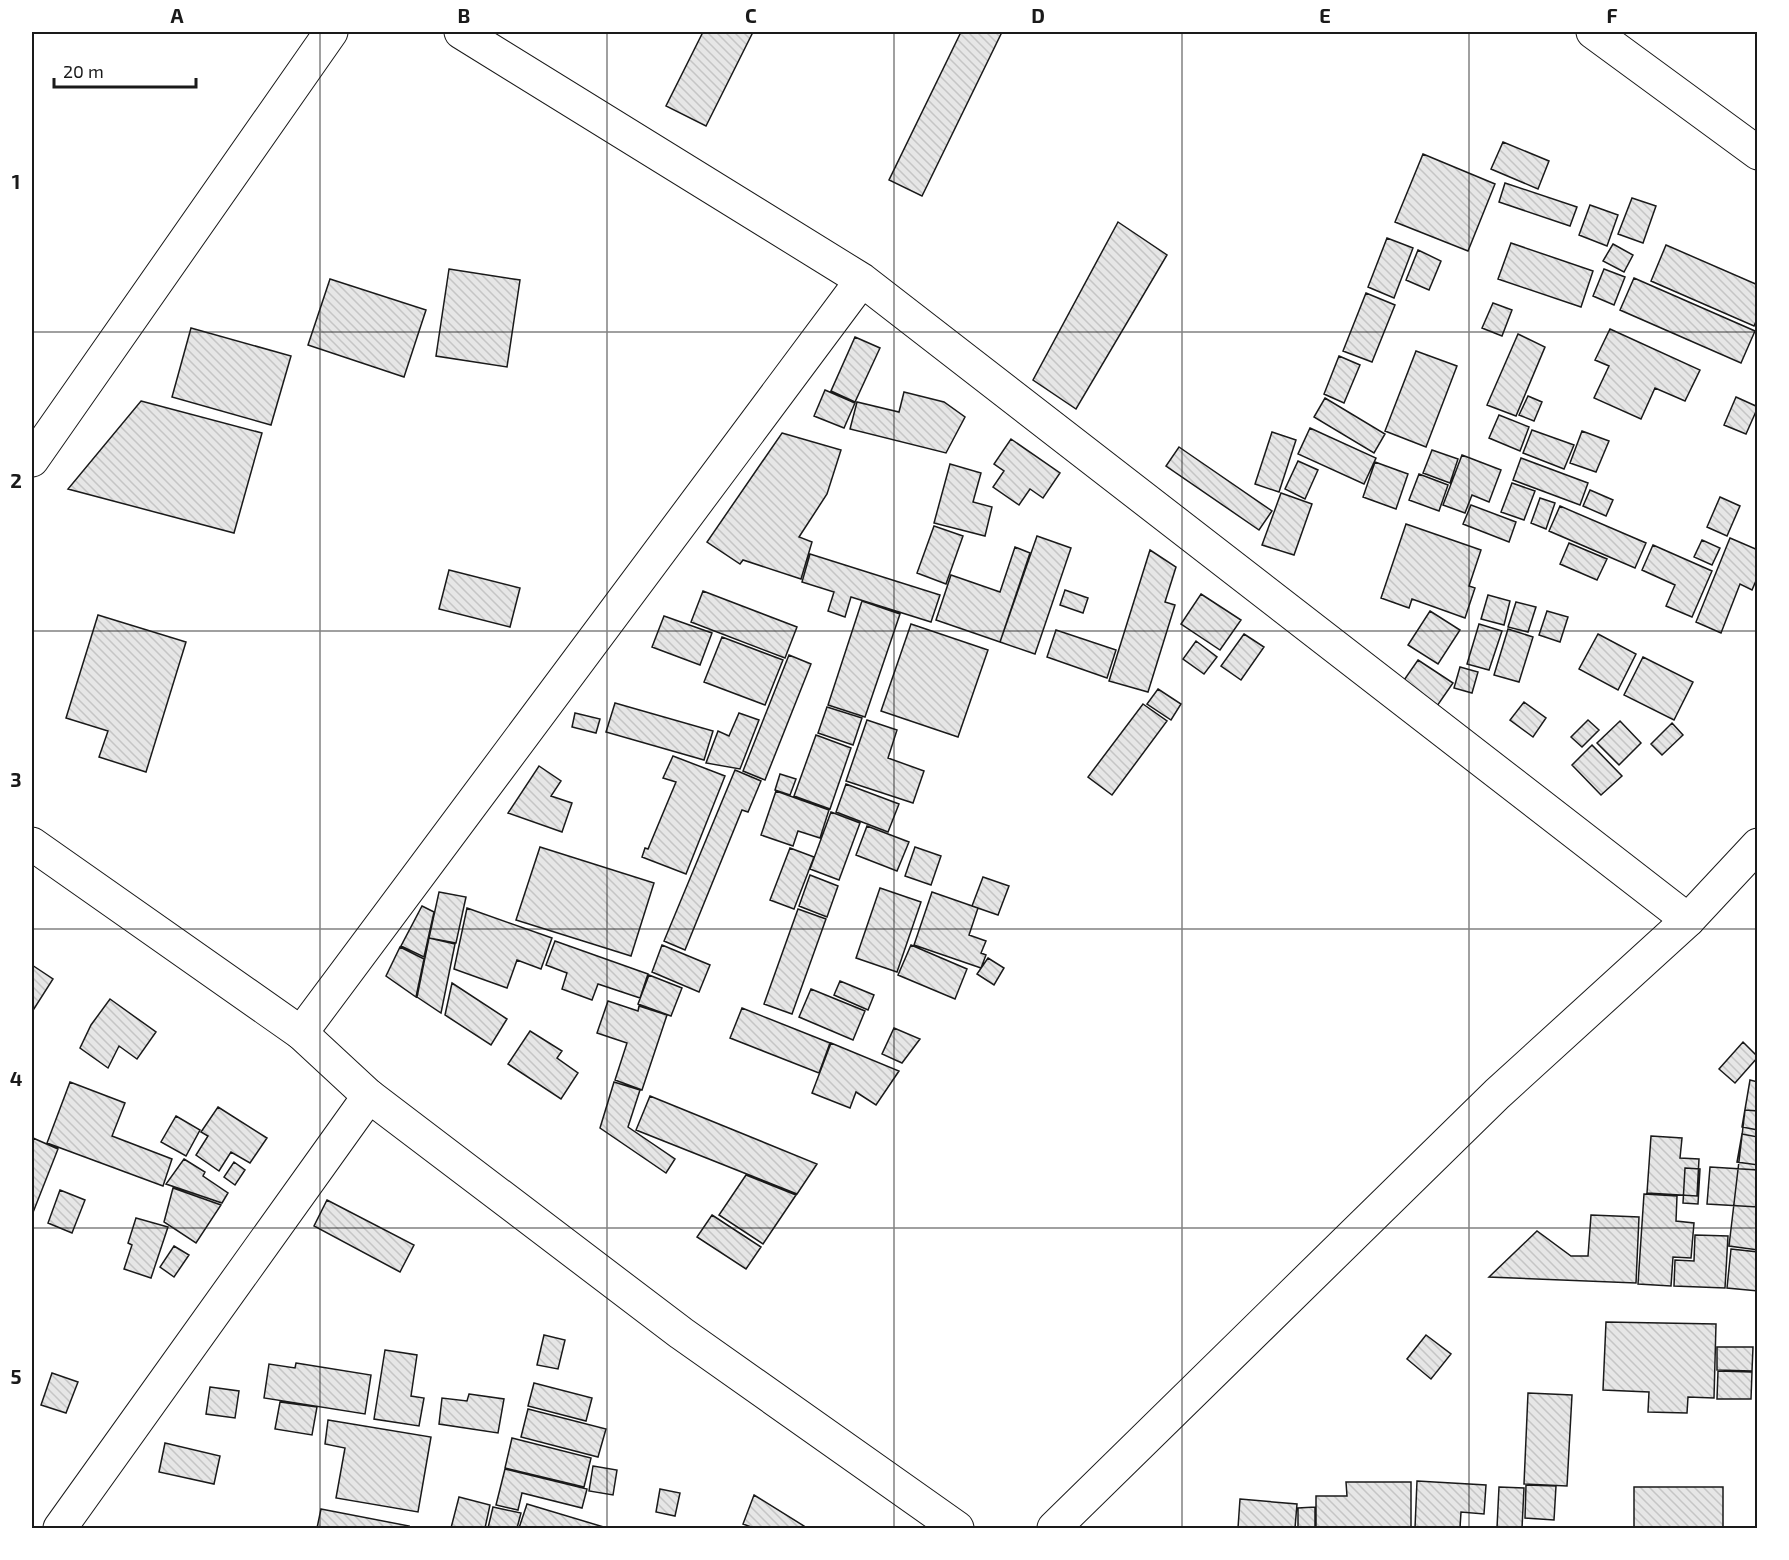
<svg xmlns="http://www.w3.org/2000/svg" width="1789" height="1560" font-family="'Exo 2',sans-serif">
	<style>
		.building { fill: url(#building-back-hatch); stroke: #1a1a1a; stroke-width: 1.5 }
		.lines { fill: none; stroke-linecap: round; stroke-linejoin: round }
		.minor-casing { stroke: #1a1a1a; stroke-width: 35 }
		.tertiary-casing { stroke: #1a1a1a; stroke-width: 35 }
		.minor { stroke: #fff; stroke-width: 33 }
		.tertiary { stroke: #fff; stroke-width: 33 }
		.grid { fill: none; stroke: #1a1a1a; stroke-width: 1.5; stroke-opacity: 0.55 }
		.neatline { fill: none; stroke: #1a1a1a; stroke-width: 2 }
		.grid-label { font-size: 20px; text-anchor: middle; font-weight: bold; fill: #1a1a1a }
	</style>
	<defs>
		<pattern id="building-back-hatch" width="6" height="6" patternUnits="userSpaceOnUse" patternTransform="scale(1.5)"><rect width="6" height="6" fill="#e6e6e6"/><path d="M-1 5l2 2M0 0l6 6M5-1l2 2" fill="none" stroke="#c5c5c5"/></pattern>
	</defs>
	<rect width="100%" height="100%" fill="#fff"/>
	<path class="building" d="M 703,32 L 753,32 L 706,126 L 666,106 Z
		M 961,32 L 1002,32 L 922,196 L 889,180 Z
		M 1503,142 L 1549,161 L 1538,189 L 1491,169 Z
		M 1423,154 L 1495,184 L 1468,251 L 1395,222 Z
		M 1505,183 L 1577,207 L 1570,226 L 1499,202 Z
		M 1632,198 L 1656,206 L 1643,243 L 1618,234 Z
		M 1590,205 L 1618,215 L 1607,246 L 1579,235 Z
		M 1118,222 L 1167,255 L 1076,409 L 1033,380 Z
		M 1387,238 L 1413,248 L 1394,298 L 1368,287 Z
		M 1511,243 L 1593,271 L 1581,307 L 1498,279 Z
		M 1613,244 L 1633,255 L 1624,272 L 1603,261 Z
		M 1666,245 L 1758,285 L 1758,317 L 1754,326 L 1651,281 Z
		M 1418,250 L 1441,261 L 1429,290 L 1406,280 Z
		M 449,269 L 520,280 L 507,367 L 436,356 Z
		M 1604,269 L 1625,277 L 1614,305 L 1593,296 Z
		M 1634,278 L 1755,331 L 1741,363 L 1620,310 Z
		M 330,279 L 426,310 L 404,377 L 308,345 Z
		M 1366,293 L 1395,305 L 1372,362 L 1343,351 Z
		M 1493,303 L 1512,310 L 1502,336 L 1482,328 Z
		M 191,328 L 291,356 L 271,425 L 172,397 Z
		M 1610,329 L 1700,370 L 1685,401 L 1655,388 L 1641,419 L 1594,398 L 1609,366 L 1595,360 Z
		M 1518,334 L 1545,347 L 1516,416 L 1487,405 Z
		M 855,337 L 880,348 L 855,402 L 831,391 Z
		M 1416,351 L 1457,366 L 1426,447 L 1385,431 Z
		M 1339,356 L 1360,365 L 1344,403 L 1324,394 Z
		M 825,390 L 855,403 L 844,428 L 814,416 Z
		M 904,392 L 944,402 L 965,417 L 946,453 L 850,429 L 857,402 L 899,412 Z
		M 1528,396 L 1542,402 L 1534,421 L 1519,415 Z
		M 1736,397 L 1758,407 L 1746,434 L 1724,425 Z
		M 1325,398 L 1385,434 L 1374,453 L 1314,417 Z
		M 141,401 L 262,433 L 234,533 L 68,489 Z
		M 1499,415 L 1529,427 L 1520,451 L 1489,438 Z
		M 1310,428 L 1376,458 L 1364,484 L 1298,454 Z
		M 1532,430 L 1574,445 L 1564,469 L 1523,453 Z
		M 1582,431 L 1609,441 L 1596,472 L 1570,463 Z
		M 1272,432 L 1296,440 L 1279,492 L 1255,484 Z
		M 782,433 L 841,450 L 827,494 L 799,537 L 812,542 L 801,579 L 743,560 L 740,564 L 707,542 Z
		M 1011,439 L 1060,473 L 1043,498 L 1030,489 L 1019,505 L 993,487 L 1004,471 L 994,464 Z
		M 1179,447 L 1272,511 L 1259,530 L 1166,466 Z
		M 1432,450 L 1458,459 L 1450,483 L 1423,473 Z
		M 1462,455 L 1501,470 L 1489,502 L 1472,495 L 1465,513 L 1443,505 Z
		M 1521,458 L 1588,483 L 1580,505 L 1513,480 Z
		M 1298,461 L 1318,470 L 1305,499 L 1285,489 Z
		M 1375,462 L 1408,474 L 1396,509 L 1363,497 Z
		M 950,464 L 981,473 L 973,502 L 992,507 L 985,536 L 934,523 Z
		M 1419,474 L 1448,485 L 1439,511 L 1409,500 Z
		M 1512,483 L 1535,491 L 1524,520 L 1501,512 Z
		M 1590,490 L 1613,500 L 1606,516 L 1583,506 Z
		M 1281,493 L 1312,504 L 1294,555 L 1262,545 Z
		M 1720,497 L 1740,506 L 1727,536 L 1707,527 Z
		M 1540,498 L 1555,503 L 1546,529 L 1531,523 Z
		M 1471,505 L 1516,522 L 1509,542 L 1463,524 Z
		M 1560,506 L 1646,543 L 1635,568 L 1549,531 Z
		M 1406,524 L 1481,550 L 1469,586 L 1475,588 L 1465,618 L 1412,599 L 1409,608 L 1381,598 Z
		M 934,526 L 963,536 L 946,584 L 917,573 Z
		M 1037,536 L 1071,548 L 1035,654 L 1000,642 Z
		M 1730,538 L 1758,550 L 1758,576 L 1752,590 L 1740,584 L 1721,633 L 1696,622 Z
		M 1702,540 L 1720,548 L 1712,565 L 1694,557 Z
		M 1569,543 L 1607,559 L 1597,580 L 1560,564 Z
		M 1653,545 L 1712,571 L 1692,617 L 1666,606 L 1675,585 L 1642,570 Z
		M 1015,547 L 1030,553 L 1000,642 L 936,620 L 951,575 L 1000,592 Z
		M 1150,550 L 1176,567 L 1165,602 L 1175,605 L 1148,692 L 1109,681 Z
		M 810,554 L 940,595 L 931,622 L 851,597 L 845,617 L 828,611 L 834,592 L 802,582 Z
		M 449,570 L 520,588 L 510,627 L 439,609 Z
		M 1065,590 L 1088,598 L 1083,613 L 1060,605 Z
		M 703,591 L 797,627 L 785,658 L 691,622 Z
		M 1201,594 L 1241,620 L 1220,650 L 1181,624 Z
		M 1488,595 L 1510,601 L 1504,625 L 1481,619 Z
		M 862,601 L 900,614 L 865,717 L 828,705 Z
		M 1516,602 L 1536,607 L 1528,632 L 1508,627 Z
		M 1430,611 L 1460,630 L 1438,664 L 1408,645 Z
		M 1547,611 L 1568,617 L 1560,642 L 1539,635 Z
		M 98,615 L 186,642 L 146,772 L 99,757 L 108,731 L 66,718 Z
		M 664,616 L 712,633 L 700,665 L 652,647 Z
		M 911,624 L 988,650 L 958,737 L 881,711 Z
		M 1479,624 L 1502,631 L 1489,670 L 1467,664 Z
		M 1508,629 L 1533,637 L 1519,682 L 1494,675 Z
		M 1056,630 L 1116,650 L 1107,678 L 1047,657 Z
		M 1244,634 L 1264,647 L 1241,680 L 1221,666 Z
		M 1598,634 L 1636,654 L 1618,690 L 1579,669 Z
		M 722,637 L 783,660 L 765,705 L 704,682 Z
		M 1196,641 L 1217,657 L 1204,674 L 1183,659 Z
		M 789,655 L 811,664 L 765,780 L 743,771 Z
		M 1643,657 L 1693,682 L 1674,720 L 1624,695 Z
		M 1418,660 L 1453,683 L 1437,706 L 1402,683 Z
		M 1460,667 L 1478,672 L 1472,693 L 1454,688 Z
		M 1158,689 L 1181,704 L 1171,720 L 1147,704 Z
		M 1524,702 L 1546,718 L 1533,737 L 1510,720 Z
		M 615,703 L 713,731 L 704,760 L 606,732 Z
		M 1143,704 L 1167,721 L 1112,795 L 1088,777 Z
		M 827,707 L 862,718 L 853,745 L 818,733 Z
		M 575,713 L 600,719 L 596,733 L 572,727 Z
		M 739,713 L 759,720 L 740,769 L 706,763 L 718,731 L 729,736 Z
		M 867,720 L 897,730 L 888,758 L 924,771 L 913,803 L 846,781 Z
		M 1588,720 L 1599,730 L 1582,747 L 1571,737 Z
		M 1620,721 L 1641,743 L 1619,765 L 1597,743 Z
		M 1672,723 L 1683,735 L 1662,755 L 1651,744 Z
		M 816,735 L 851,748 L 830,809 L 794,796 Z
		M 1592,745 L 1622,776 L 1601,795 L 1572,765 Z
		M 673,756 L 725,776 L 686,874 L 642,857 L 645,848 L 648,849 L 676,782 L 663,778 Z
		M 539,766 L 561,781 L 551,796 L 572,803 L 562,832 L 508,813 Z
		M 735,770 L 761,781 L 748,812 L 742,810 L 685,950 L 664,941 Z
		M 780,774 L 796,779 L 790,795 L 775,790 Z
		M 846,784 L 899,804 L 888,832 L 836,812 Z
		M 776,791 L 829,810 L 820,838 L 798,831 L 793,846 L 761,835 Z
		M 831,812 L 860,823 L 839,880 L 810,869 Z
		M 867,826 L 909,842 L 897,871 L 856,855 Z
		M 540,847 L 654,883 L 631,956 L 516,920 Z
		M 915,847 L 941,856 L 931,885 L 905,876 Z
		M 790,848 L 814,857 L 794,909 L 770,900 Z
		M 810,875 L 838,886 L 827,917 L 799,906 Z
		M 983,877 L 1009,886 L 998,915 L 972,906 Z
		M 880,888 L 921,902 L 897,972 L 856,958 Z
		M 439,892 L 466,897 L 456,943 L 429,938 Z
		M 932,892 L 978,908 L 969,935 L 986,941 L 981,953 L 986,955 L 981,968 L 914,945 Z
		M 422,906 L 434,912 L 424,957 L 401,946 Z
		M 467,908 L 552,938 L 541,969 L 517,960 L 507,988 L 454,969 Z
		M 798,909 L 826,919 L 792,1014 L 764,1004 Z
		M 429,938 L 455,944 L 441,1013 L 417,997 Z
		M 555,941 L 648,974 L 640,998 L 598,984 L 592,1000 L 562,989 L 567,973 L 546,965 Z
		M 662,945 L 710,965 L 699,992 L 652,972 Z
		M 911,945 L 967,969 L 955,999 L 898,975 Z
		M 400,947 L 424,959 L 416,997 L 386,976 Z
		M 988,958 L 1004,968 L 994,985 L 977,974 Z
		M 32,965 L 53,979 L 32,1012 Z
		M 649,975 L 682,988 L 671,1016 L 638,1004 Z
		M 840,981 L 874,995 L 868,1010 L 834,995 Z
		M 452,983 L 507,1019 L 491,1045 L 445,1015 Z
		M 811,989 L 865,1011 L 853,1040 L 799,1017 Z
		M 110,999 L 156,1032 L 137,1059 L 119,1046 L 108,1068 L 80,1048 L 91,1025 Z
		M 608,1001 L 638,1011 L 639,1006 L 667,1015 L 642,1090 L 615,1080 L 627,1043 L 597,1033 Z
		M 742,1008 L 830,1043 L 819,1073 L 730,1038 Z
		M 894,1028 L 920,1039 L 902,1063 L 882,1054 Z
		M 530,1031 L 562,1051 L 557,1058 L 578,1073 L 561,1099 L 508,1064 Z
		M 1743,1042 L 1758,1057 L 1735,1083 L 1719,1069 Z
		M 831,1043 L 899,1071 L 876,1105 L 856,1092 L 850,1108 L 812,1093 Z
		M 1750,1080 L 1758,1082 L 1758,1130 L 1742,1127 Z
		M 70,1082 L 125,1103 L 112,1136 L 172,1159 L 163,1186 L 47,1143 Z
		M 614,1082 L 640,1090 L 628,1127 L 675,1159 L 666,1173 L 600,1128 Z
		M 650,1096 L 817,1164 L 797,1194 L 636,1130 Z
		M 218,1107 L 267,1138 L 250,1163 L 231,1152 L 219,1171 L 196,1155 L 208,1136 L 201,1132 Z
		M 1745,1110 L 1758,1111 L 1758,1250 L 1729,1246 Z
		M 176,1116 L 200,1130 L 186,1156 L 161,1142 Z
		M 1742,1134 L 1758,1137 L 1758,1165 L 1737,1162 Z
		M 1651,1136 L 1682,1138 L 1680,1158 L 1699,1159 L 1697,1196 L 1647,1193 Z
		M 33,1138 L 58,1149 L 32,1215 L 32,1141 Z
		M 184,1159 L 205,1172 L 203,1176 L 228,1193 L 222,1203 L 166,1184 Z
		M 234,1162 L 245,1170 L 235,1185 L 224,1177 Z
		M 1710,1167 L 1758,1170 L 1758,1207 L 1707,1204 Z
		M 1685,1168 L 1700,1169 L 1698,1204 L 1683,1203 Z
		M 746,1175 L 796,1195 L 763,1244 L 719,1215 Z
		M 173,1188 L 221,1205 L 196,1243 L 164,1222 Z
		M 60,1190 L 85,1200 L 72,1233 L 48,1223 Z
		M 1644,1194 L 1677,1196 L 1676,1221 L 1694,1223 L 1691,1258 L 1673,1257 L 1671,1286 L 1638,1284 Z
		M 327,1200 L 414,1245 L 400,1272 L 314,1226 Z
		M 712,1215 L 761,1247 L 746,1269 L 697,1237 Z
		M 1591,1215 L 1639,1217 L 1636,1283 L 1489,1277 L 1537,1231 L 1571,1256 L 1588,1256 Z
		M 136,1218 L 168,1227 L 151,1278 L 124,1269 L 132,1245 L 128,1243 Z
		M 1695,1235 L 1728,1236 L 1725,1288 L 1674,1286 L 1675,1260 L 1694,1261 Z
		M 174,1246 L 189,1255 L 174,1277 L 160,1267 Z
		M 1731,1249 L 1758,1252 L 1758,1291 L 1727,1288 Z
		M 1606,1322 L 1716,1324 L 1714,1398 L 1688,1397 L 1687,1413 L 1648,1412 L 1649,1392 L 1603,1390 Z
		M 544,1335 L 565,1340 L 558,1369 L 537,1365 Z
		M 1426,1335 L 1451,1354 L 1431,1379 L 1407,1359 Z
		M 1717,1347 L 1753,1347 L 1752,1371 L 1717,1370 Z
		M 385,1350 L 417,1355 L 411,1396 L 424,1398 L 419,1426 L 374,1419 Z
		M 296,1363 L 371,1375 L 365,1414 L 264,1398 L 269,1364 L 295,1368 Z
		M 1718,1371 L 1752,1372 L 1751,1399 L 1717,1399 Z
		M 52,1373 L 78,1382 L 66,1413 L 41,1405 Z
		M 534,1383 L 592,1398 L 586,1421 L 528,1406 Z
		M 210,1387 L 239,1391 L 235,1418 L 206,1414 Z
		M 1528,1393 L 1572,1395 L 1567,1486 L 1524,1484 Z
		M 469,1394 L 504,1399 L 498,1433 L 439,1424 L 442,1398 L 467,1401 Z
		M 280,1402 L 317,1407 L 312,1435 L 275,1429 Z
		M 528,1409 L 606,1429 L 598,1457 L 521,1437 Z
		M 328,1420 L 431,1437 L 418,1512 L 336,1498 L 345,1448 L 325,1444 Z
		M 512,1438 L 591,1458 L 584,1487 L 505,1468 Z
		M 165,1443 L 220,1456 L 214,1484 L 159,1472 Z
		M 593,1466 L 617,1470 L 613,1495 L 589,1491 Z
		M 505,1469 L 587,1489 L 582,1508 L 522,1493 L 518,1510 L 496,1505 Z
		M 1417,1481 L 1486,1485 L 1484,1514 L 1461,1512 L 1460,1528 L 1415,1528 Z
		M 1346,1482 L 1411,1482 L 1411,1528 L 1316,1528 L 1316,1496 L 1347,1496 Z
		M 1526,1485 L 1556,1486 L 1554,1520 L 1525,1518 Z
		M 1499,1487 L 1524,1488 L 1522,1528 L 1497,1528 Z
		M 1634,1487 L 1723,1487 L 1723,1528 L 1634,1528 Z
		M 660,1489 L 680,1493 L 675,1516 L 656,1512 Z
		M 754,1495 L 804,1526 L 803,1528 L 754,1528 L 743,1524 Z
		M 459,1497 L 490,1505 L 485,1528 L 451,1528 Z
		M 1240,1499 L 1297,1504 L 1295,1528 L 1238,1528 Z
		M 527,1504 L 607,1528 L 519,1528 Z
		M 493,1507 L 521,1513 L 517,1528 L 488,1528 Z
		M 1315,1507 L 1315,1528 L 1298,1528 L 1298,1508 Z
		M 321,1509 L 409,1526 L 408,1528 L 317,1528 Z"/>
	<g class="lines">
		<defs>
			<path id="minor" d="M 461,32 L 862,280 L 1688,920
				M 1593,32 L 1758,153
				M 32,460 L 331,32
				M 301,1033 L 862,280
				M 60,1528 L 369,1096"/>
			<path id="tertiary" d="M 32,844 L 301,1033 L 369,1096 L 681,1333 L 957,1528
				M 1054,1528 L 1497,1094 L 1688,920 L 1758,845"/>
		</defs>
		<use href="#minor" class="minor-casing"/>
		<use href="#tertiary" class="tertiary-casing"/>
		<use href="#minor" class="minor"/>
		<use href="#tertiary" class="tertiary"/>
	</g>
	<path class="grid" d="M 320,32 L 320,1528M 607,32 L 607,1528M 894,32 L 894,1528M 1182,32 L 1182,1528M 1469,32 L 1469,1528M 32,332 L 1758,332M 32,631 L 1758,631M 32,929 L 1758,929M 32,1228 L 1758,1228"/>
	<rect width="1789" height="1560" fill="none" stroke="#ffffff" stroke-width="66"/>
	<path d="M54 78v9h142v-9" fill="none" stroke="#1a1a1a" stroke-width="3"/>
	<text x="63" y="78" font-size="18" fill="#1a1a1a" stroke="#ffffff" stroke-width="4.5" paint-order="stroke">20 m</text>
	<rect x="33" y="33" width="1723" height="1494" class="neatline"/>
	<g class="grid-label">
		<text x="177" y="23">A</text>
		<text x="464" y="23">B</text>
		<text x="751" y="23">C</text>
		<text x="1038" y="23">D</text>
		<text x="1325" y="23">E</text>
		<text x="1612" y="23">F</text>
		<text x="16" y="189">1</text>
		<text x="16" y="488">2</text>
		<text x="16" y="787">3</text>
		<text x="16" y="1086">4</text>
		<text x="16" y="1384">5</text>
	</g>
</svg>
